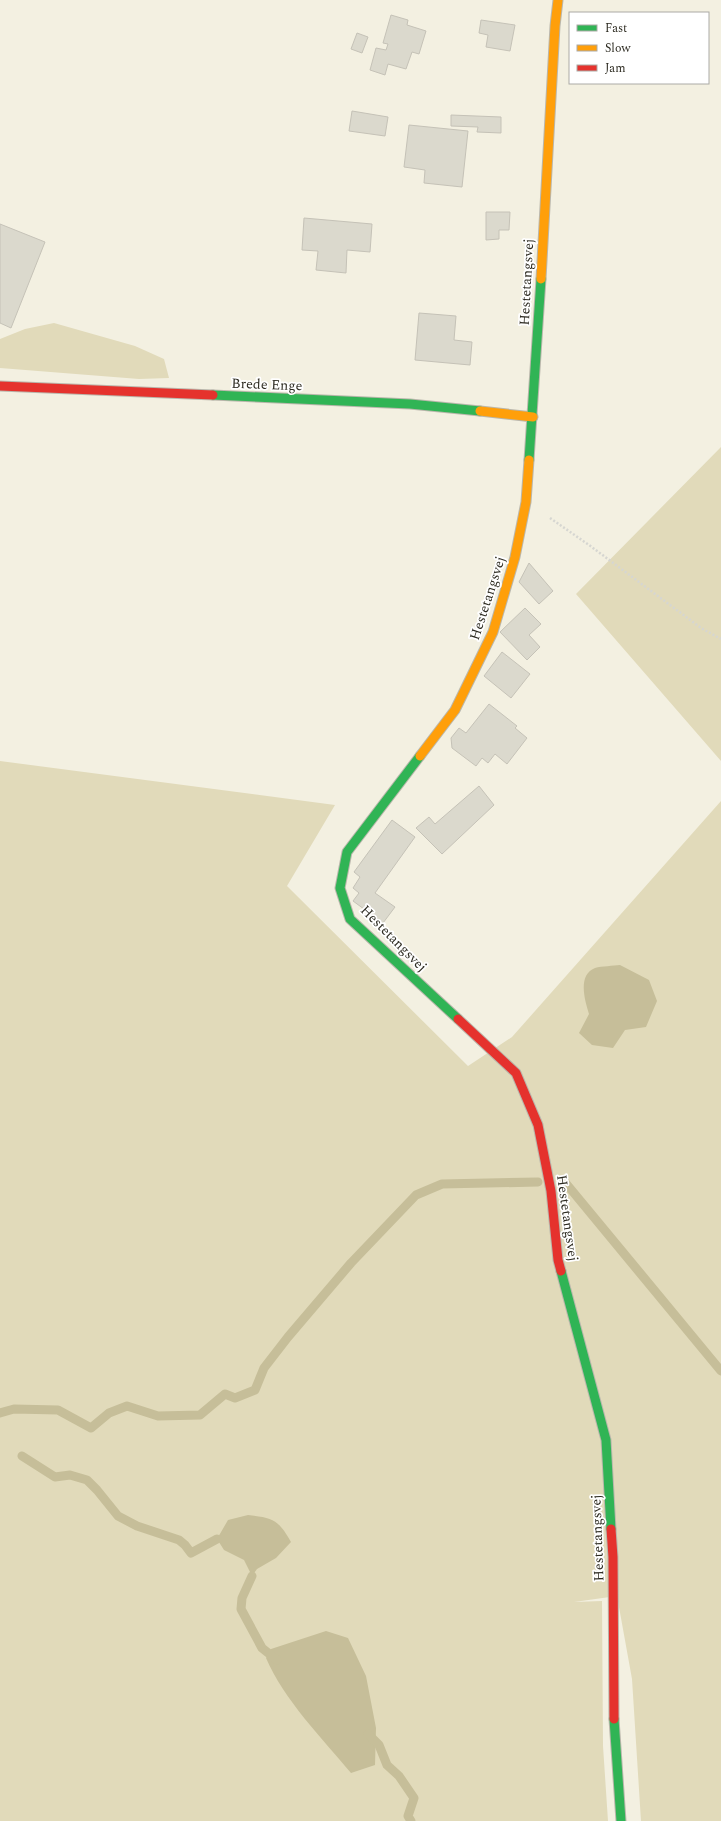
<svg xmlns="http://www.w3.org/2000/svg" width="721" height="1821" font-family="Spectral,serif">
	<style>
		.green { fill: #e1daba }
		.water { fill: #c6be99 }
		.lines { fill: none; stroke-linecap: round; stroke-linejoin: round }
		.stream { stroke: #c6be99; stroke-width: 9 }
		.building { fill: #dbd9cd; stroke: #c5c2b7 }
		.fast-casing { stroke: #bab7ac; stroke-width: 11 }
		.slow-casing { stroke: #bab7ac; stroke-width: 11 }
		.jam-casing { stroke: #bab7ac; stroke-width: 11 }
		.path { stroke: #d6d6d1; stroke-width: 2.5; stroke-dasharray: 2 2; stroke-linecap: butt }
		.fast { stroke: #30b455; stroke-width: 9 }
		.slow { stroke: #ff9f0a; stroke-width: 9 }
		.jam { stroke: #e5322d; stroke-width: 9 }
		.labels { text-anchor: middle; stroke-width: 3.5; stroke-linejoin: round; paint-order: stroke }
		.street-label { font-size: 14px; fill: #2c2a20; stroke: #fff }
	</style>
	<rect width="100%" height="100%" fill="#f3f0e1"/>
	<path class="green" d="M 54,323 L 135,346 L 164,359 L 169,378 L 139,379 L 0,368 L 0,339 L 25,329 Z
		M 721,447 L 721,761 L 576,594 Z
		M 0,761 L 335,805 L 287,886 L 468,1066 L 512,1037 L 721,801 L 721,1821 L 641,1821 L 632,1679 L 617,1596 L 574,1602 L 602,1601 L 603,1746 L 608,1821 L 0,1821 Z"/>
	<path class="water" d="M 620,965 L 649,980 L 657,1001 L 646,1027 L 625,1030 L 613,1048 L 592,1045 L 579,1033 L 589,1014 C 585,1001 577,975 595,968 C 602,966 613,966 620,965 Z
		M 248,1515 C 273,1518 278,1519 291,1542 L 276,1558 L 257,1569 L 252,1576 L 244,1560 L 224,1550 L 217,1539 L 228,1520 Z
		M 326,1631 L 348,1638 L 366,1676 L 376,1728 L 375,1765 L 351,1773 C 322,1738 284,1700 266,1658 L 271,1649 Z"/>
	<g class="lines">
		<path class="stream" d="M 564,1181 L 721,1371
			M 0,1413 L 14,1409 L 58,1410 L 91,1428 L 109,1413 L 127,1406 L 158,1416 L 200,1415 L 225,1394 L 235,1398 L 255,1390 L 264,1368 L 288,1337 L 351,1263 L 416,1195 L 442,1184 L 538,1182
			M 22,1456 L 55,1477 L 70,1475 L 87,1480 L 97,1490 L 118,1516 L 137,1526 L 179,1540 L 185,1545 L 191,1553 L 217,1539
			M 252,1576 L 242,1598 L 241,1609 L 262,1648 L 277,1660
			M 368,1734 L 379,1745 L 387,1765 L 399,1776 L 414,1798 L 408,1816 L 411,1821"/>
	</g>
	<path class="building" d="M 391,15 L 408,20 L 407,25 L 426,31 L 419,54 L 412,52 L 406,69 L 388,64 L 385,75 L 370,70 L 376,48 L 386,50 L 388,44 L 383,43 Z
		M 481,20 L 515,25 L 510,51 L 486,47 L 488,35 L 479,33 Z
		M 357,33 L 368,37 L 362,53 L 351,49 Z
		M 352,111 L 388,117 L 385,136 L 349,131 Z
		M 451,115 L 501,117 L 501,133 L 477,132 L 478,127 L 451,126 Z
		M 409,125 L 468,131 L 462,187 L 424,183 L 425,170 L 404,167 Z
		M 486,212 L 510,212 L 509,230 L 499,230 L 499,239 L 486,240 Z
		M 304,218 L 372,224 L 370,252 L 347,250 L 346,273 L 316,270 L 318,251 L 302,250 Z
		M 0,224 L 45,242 L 11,328 L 0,323 Z
		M 419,313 L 456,316 L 454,340 L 472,342 L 470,365 L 415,360 Z
		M 529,563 L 553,591 L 539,604 L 519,582 Z
		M 525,608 L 541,624 L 529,635 L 540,647 L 527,660 L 500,632 Z
		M 502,652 L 530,674 L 511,698 L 484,676 Z
		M 489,704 L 517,726 L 515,728 L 527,738 L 507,764 L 495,754 L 488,763 L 482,758 L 476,766 L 452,748 L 451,738 L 459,728 L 466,733 Z
		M 479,786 L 494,805 L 442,854 L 416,828 L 429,817 L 435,824 Z
		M 392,820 L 415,837 L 375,893 L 395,907 L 383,923 L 353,901 L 359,893 L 353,888 L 360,877 L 354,872 Z"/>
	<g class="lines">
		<defs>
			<path id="fast" d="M 213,395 L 410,404 L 480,411
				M 529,460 L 541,279
				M 420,756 L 347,852 L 340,888 L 350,919 L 458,1019
				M 561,1271 L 606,1440 L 611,1529
				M 614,1719 L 621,1821"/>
			<path id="slow" d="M 541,279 L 555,26 L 558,0
				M 480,411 L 533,417
				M 420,756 L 455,710 L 493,632 L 515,557 L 526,502 L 529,460"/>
			<path id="jam" d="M 0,386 L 213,395
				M 458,1019 L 516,1073 L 538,1125 L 551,1191 L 558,1260 L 561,1271
				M 611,1529 L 613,1557 L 614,1719"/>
		</defs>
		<use href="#fast" class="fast-casing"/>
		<use href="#slow" class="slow-casing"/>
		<use href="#jam" class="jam-casing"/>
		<path class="path" d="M 550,518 L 589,545 L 701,628 L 721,639"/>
		<use href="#fast" class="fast"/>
		<use href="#slow" class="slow"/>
		<use href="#jam" class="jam"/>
	</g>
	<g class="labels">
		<g class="street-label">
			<text transform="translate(526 282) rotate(-87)" y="5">Hestetangsvej</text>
			<text transform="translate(267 384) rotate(2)" y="5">Brede Enge</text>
			<text transform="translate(487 598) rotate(-72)" y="5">Hestetangsvej</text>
			<text transform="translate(394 938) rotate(45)" y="5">Hestetangsvej</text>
			<text transform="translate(568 1218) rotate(82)" y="5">Hestetangsvej</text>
			<text transform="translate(597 1538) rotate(-92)" y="5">Hestetangsvej</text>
		</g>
	</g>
	<rect x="569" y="12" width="140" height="72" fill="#ffffff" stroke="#abaaa6"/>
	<rect x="577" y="25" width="20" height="6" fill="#30b455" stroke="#abaaa6"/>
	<text x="605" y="32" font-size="12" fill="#2c2a20">Fast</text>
	<rect x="577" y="45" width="20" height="6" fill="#ff9f0a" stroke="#abaaa6"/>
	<text x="605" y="52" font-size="12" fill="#2c2a20">Slow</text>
	<rect x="577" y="65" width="20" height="6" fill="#e5322d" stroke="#abaaa6"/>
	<text x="605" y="72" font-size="12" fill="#2c2a20">Jam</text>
</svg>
